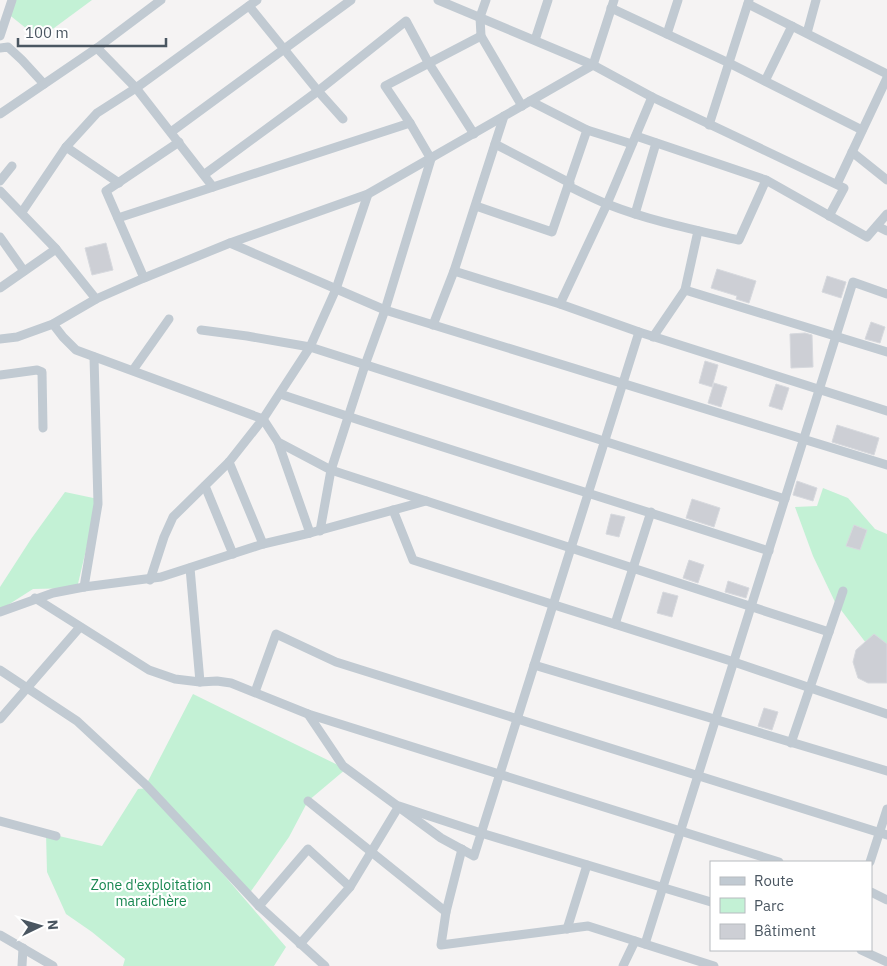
<svg xmlns="http://www.w3.org/2000/svg" width="887" height="966" viewBox="0 0 887 966" font-family="'IBM Plex Sans',sans-serif">
	<style>
		.green { fill: #c3f1d5 }
		.building { fill: #cdcfd5; stroke: #d7d9de }
		.lines { fill: none; stroke-linecap: round; stroke-linejoin: round }
		.minor { stroke: #c1cad2; stroke-width: 9 }
		.labels { text-anchor: middle; stroke-width: 4.5; stroke-linejoin: round; paint-order: stroke }
		.park-label { font-size: 14px; fill: #17864f; stroke: #fff }
	</style>
	<rect width="100%" height="100%" fill="#f5f3f3"/>
	<g class="green">
		<path d="M14 0H92L50 31 37 37 7 13Z"/>
		<path d="M823 488 848 498 875 529 887 534V659L869 647 835 602 813 556 795 507 817 506Z"/>
		<path d="M65 492 98 499 77 588 33 589 0 610V587L31 539Z"/>
		<path d="M193 694 346 769 308 801 289 837 249 894 161 802 286 947 274 966H123L125 959 92 932 66 914 47 872 46 833 102 846 138 789 149 788 146 785Z"/>
	</g>
	<g class="building">
		<path d="M106 243 113 270 92 275 85 248Z"/>
		<path d="M717 269 756 281 749 303 736 299 737 296 711 288Z"/>
		<path d="M827 276 846 282 841 298 822 292Z"/>
		<path d="M871 322 885 327 880 343 865 339Z"/>
		<path d="M805 333 812 335 813 367 791 368 790 334Z"/>
		<path d="M705 361 718 365 712 387 699 383Z"/>
		<path d="M714 383 727 387 721 407 708 403Z"/>
		<path d="M776 384 789 388 782 410 769 406Z"/>
		<path d="M837 425 879 438 874 455 832 442Z"/>
		<path d="M797 481 817 488 813 501 793 495Z"/>
		<path d="M692 499 720 508 714 527 686 518Z"/>
		<path d="M611 514 625 517 619 537 606 534Z"/>
		<path d="M854 525 867 530 860 550 846 546Z"/>
		<path d="M689 560 704 565 698 583 683 578Z"/>
		<path d="M728 581 749 588 746 598 725 592Z"/>
		<path d="M663 592 678 596 672 617 657 613Z"/>
		<path d="M874 634 887 644V683H868L858 678 853 662 856 650Z"/>
		<path d="M764 708 778 712 772 730 758 726Z"/>
	</g>
	<g class="lines">
		<g class="minor">
			<path d="M438 0 593 65 652 97 844 188 829 216"/>
			<path d="M486 0 480 17 481 36 522 106"/>
			<path d="M748 4 887 74"/>
			<path d="M249 6 318 91 343 119"/>
			<path d="M611 8 729 63 862 130"/>
			<path d="M807 33 816 0"/>
			<path d="M667 34 678 0"/>
			<path d="M0 36 12 0"/>
			<path d="M535 40 548 0"/>
			<path d="M0 48 8 47 22 60 44 84"/>
			<path d="M97 48 136 88 213 187"/>
			<path d="M765 81 792 26"/>
			<path d="M530 101 587 130 632 144"/>
			<path d="M0 114 97 48 161 0"/>
			<path d="M709 125 749 0"/>
			<path d="M171 132 351 0"/>
			<path d="M636 136 766 180 867 237 887 214"/>
			<path d="M495 144 570 183"/>
			<path d="M66 147 119 183"/>
			<path d="M852 152 887 180"/>
			<path d="M205 174 318 91 406 21 428 62 474 134"/>
			<path d="M0 181 12 166"/>
			<path d="M837 184 887 78"/>
			<path d="M568 186C581 192 594 199 607 204 650 221 695 230 739 240L766 180"/>
			<path d="M0 191 56 249 96 299"/>
			<path d="M476 206 552 232 587 130"/>
			<path d="M22 212 66 147 97 113 136 88 257 0"/>
			<path d="M635 214 656 143"/>
			<path d="M118 218 410 123"/>
			<path d="M877 226 887 231"/>
			<path d="M0 237 24 271"/>
			<path d="M230 243 385 310 887 465"/>
			<path d="M454 271 560 304 639 332 887 411"/>
			<path d="M144 278 106 191 179 142"/>
			<path d="M0 288 56 249"/>
			<path d="M685 290 887 352"/>
			<path d="M560 304 607 204 652 97"/>
			<path d="M53 324 63 337 76 350 263 419 278 442 331 470 829 632"/>
			<path d="M433 325 454 271 504 116"/>
			<path d="M201 330 247 336 310 347 785 499"/>
			<path d="M653 337 685 290 698 231"/>
			<path d="M0 339 17 337 53 324 96 299 144 278 230 243 368 194 593 65 614 0"/>
			<path d="M133 370 169 319"/>
			<path d="M0 375 37 370 42 372 43 428"/>
			<path d="M280 394C442 448 606 498 769 551"/>
			<path d="M278 442 310 533"/>
			<path d="M229 462 263 544"/>
			<path d="M205 486 233 554"/>
			<path d="M393 510 413 560 734 662 887 714"/>
			<path d="M320 531 331 470 365 365 385 310 431 159 410 123 385 86 481 36"/>
			<path d="M190 568 200 682"/>
			<path d="M150 580 164 537 173 517 229 462 263 419 310 347 336 289 368 194"/>
			<path d="M84 587 98 504 94 357"/>
			<path d="M35 598 149 670 175 679 200 682 217 681 231 683 308 714 779 862"/>
			<path d="M0 612 53 593 84 587 161 577 263 544 310 533 426 501"/>
			<path d="M615 624 651 512"/>
			<path d="M534 665 887 771"/>
			<path d="M0 670 77 721 146 785 259 906 325 966"/>
			<path d="M255 692 276 634 336 662 887 835"/>
			<path d="M308 714 343 766 441 838 474 856 639 332"/>
			<path d="M0 719 80 627"/>
			<path d="M791 743 843 591"/>
			<path d="M308 801 446 912"/>
			<path d="M0 821 56 836"/>
			<path d="M462 849 446 912 441 945 588 926 714 966"/>
			<path d="M870 862 887 809"/>
			<path d="M871 892 887 900"/>
			<path d="M259 906 308 849 350 887"/>
			<path d="M567 929 587 865"/>
			<path d="M0 935 53 966"/>
			<path d="M300 944 350 887 399 806 481 833 711 902"/>
			<path d="M645 944 853 282 887 294"/>
			<path d="M861 950 887 962"/>
			<path d="M22 966 23 948"/>
			<path d="M623 966 635 941"/>
		</g>
	</g>
	<g class="labels">
		<g class="park-label">
			<text x="151" y="890">Zone d'exploitation<tspan x="151" dy="16">maraichère</tspan></text>
		</g>
	</g>
	<rect x="710" y="861" width="162" height="90" fill="#ffffff" stroke="#b7bbc0"/>
	<rect x="720" y="877" width="25" height="8" fill="#c1cad2" stroke="#b7bbc0"/>
	<text x="754" y="886" font-size="15" fill="#4a5661">Route</text>
	<rect x="720" y="898" width="25" height="15" fill="#c3f1d5" stroke="#b7bbc0"/>
	<text x="754" y="911" font-size="15" fill="#4a5661">Parc</text>
	<rect x="720" y="924" width="25" height="15" fill="#cdcfd5" stroke="#b7bbc0"/>
	<text x="754" y="936" font-size="15" fill="#4a5661">Bâtiment</text>
	<g transform="translate(40 926) rotate(85)" stroke="#ffffff" stroke-width="4" paint-order="stroke">
	<path d="M0-4L9 19L0 12L-9 19Z" fill="#4a5661"/>
	<text y="-8" font-size="14" font-weight="bold" text-anchor="middle" fill="#4a5661">N</text>
	</g>
	<path d="M18 38v8h148v-8" fill="none" stroke="#4a5661" stroke-width="2.5"/>
	<text x="25" y="38" font-size="15" fill="#4a5661" stroke="#ffffff" stroke-width="4" paint-order="stroke">100 m</text>
</svg>
